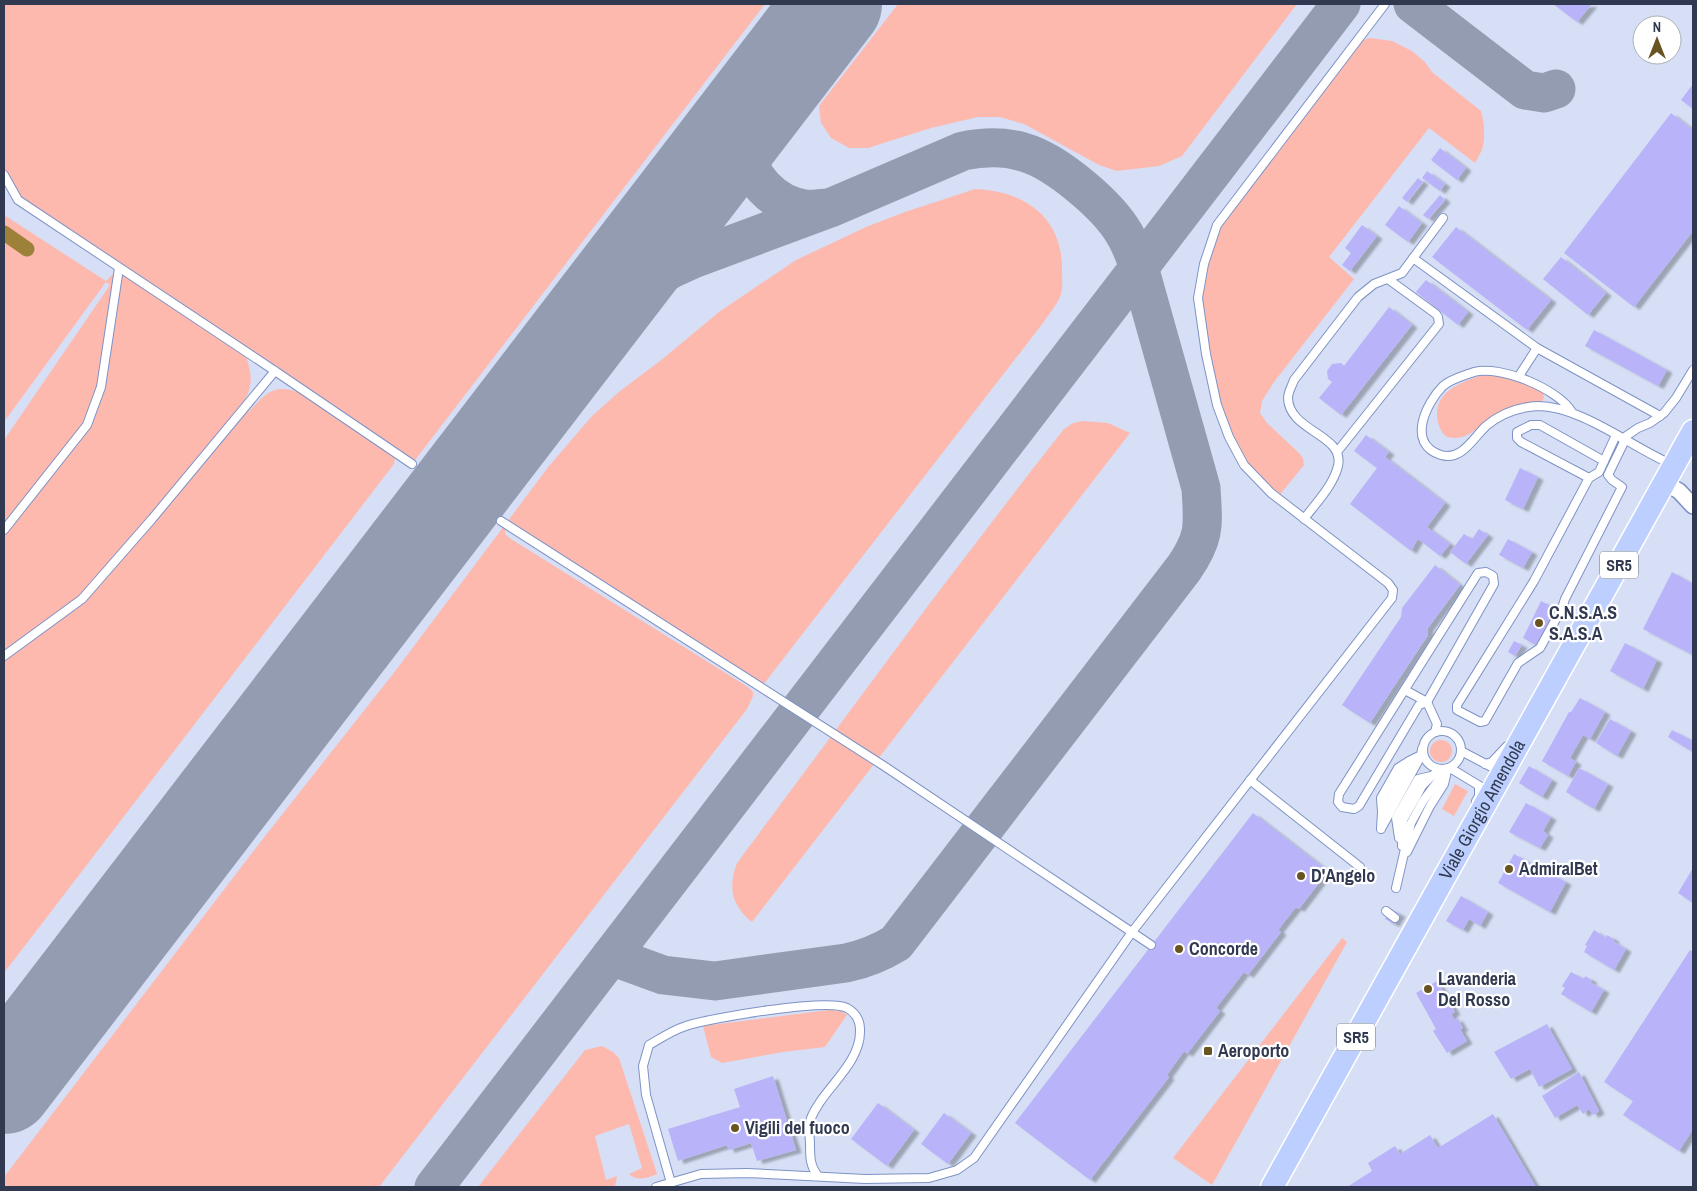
<svg xmlns="http://www.w3.org/2000/svg" width="1697" height="1191" viewBox="0 0 1697 1191" font-family="'Archivo Narrow',sans-serif">
	<style>
		.green { fill: #feb9af }
		.lines { fill: none; stroke-linecap: round; stroke-linejoin: round }
		.canal { stroke: #9d8138; stroke-width: 15 }
		.taxiway { stroke: #949cb2; stroke-width: 39 }
		.runway { stroke: #949cb2; stroke-width: 98 }
		.building { fill: #b9b3f9; filter: url(#shadow) }
		.service-casing { stroke: #7e92c5; stroke-width: 10 }
		.minor-casing { stroke: #7e92c5; stroke-width: 18 }
		.primary-casing { stroke: #fff; stroke-width: 25 }
		.service { stroke: #fff; stroke-width: 8 }
		.minor { stroke: #fff; stroke-width: 15 }
		.primary { stroke: #bdcffe; stroke-width: 22 }
		.poi-dot { fill: #685422; stroke: #fff; stroke-width: 2 }
		.labels { text-anchor: middle; stroke-width: 4.5; stroke-linejoin: round; paint-order: stroke }
		.shield { fill: #fff; stroke: #6e7484; stroke-width: 1 }
		.shield-label { font-size: 16px; font-weight: bold; fill: #30394f }
		.poi-label { font-size: 18px; font-weight: bold; fill: #30394f; stroke: #fff; text-anchor: start }
		.street-label { font-size: 18px; fill: #30394f; stroke: #fff }
	</style>
	<defs>
		<filter id="shadow"><feDropShadow dx="5.5" dy="3" stdDeviation="1" flood-color="#0004"/></filter>
	</defs>
	<rect width="100%" height="100%" fill="#d6dff5"/>
	<g class="green">
		<path d="M4 4H765L412 464 244 351C252 373 255 385 241 406L248 412C267 393 273 383 301 393L390 453 395 458 394 464 4 973V440L110 285 106 282 4 422V215L106 281 119 268 18 200 4 175Z"/>
		<path d="M898 4H1297L1182 156 1159 166 1117 171 1099 165 1024 124 1000 117H978L931 128 868 148H849L831 138 821 123 819 106Z"/>
		<path d="M1370 38 1392 41 1412 51 1425 62 1432 72 1481 111 1484 125V141L1482 150 1475 163 1429 128 1329 257 1354 279 1274 382 1262 401 1260 413 1267 423 1299 453 1303 458 1304 465 1278 497 1243 463 1216 395 1201 299 1206 265 1220 224 1360 41Z"/>
		<path d="M975 189C1025 191 1063 217 1062 271 1062 278 1063 287 1061 294 1058 304 1048 315 1043 323L763 685 511 525 505 529V534L511 539 748 687 753 692V696L747 709 379 1187H4V1177L262 840 396 670 549 466 592 416 620 391 660 361 719 312 796 260 866 227 905 212Z"/>
		<path d="M1484 374C1505 374 1525 382 1543 392L1544 398 1541 403C1526 407 1509 410 1495 416 1476 425 1471 442 1447 437 1440 432 1438 424 1437 416 1436 389 1464 382 1484 374Z"/>
		<path d="M1083 421 1108 423 1130 433 752 922C731 905 728 887 737 863L933 599 1031 471 1064 429 1073 423Z"/>
		<circle cx="1441" cy="751" r="11"/>
		<path d="M1455 784 1468 791 1454 816 1442 809Z"/>
		<path d="M1342 938 1347 942 1212 1185 1173 1158Z"/>
		<path d="M829 1010 841 1011 847 1015 825 1047 783 1052 722 1063 711 1057 703 1026Z"/>
		<path d="M602 1046 613 1052 619 1058 657 1174C647 1178 638 1182 629 1174L642 1168 629 1124 595 1136 606 1180 617 1176 615 1187H478L585 1050Z"/>
	</g>
	<g class="lines">
		<path class="canal" d="M4 233 27 249"/>
		<g class="taxiway">
			<path d="M1413 4 1525 90 1544 93 1556 89"/>
			<path d="M750 111C747 122 744 134 745 145 747 177 774 205 805 209 813 210 821 208 829 208"/>
			<path d="M575 339 594 319 607 309 671 269 693 259 830 208 963 151C983 147 1003 146 1023 152 1056 161 1109 206 1125 235 1131 245 1135 257 1139 267L1201 488C1203 525 1206 536 1184 568L896 943C880 953 865 959 846 963L715 981 663 975 611 956"/>
			<path d="M434 1187 1341 4"/>
		</g>
		<path class="runway" d="M4 1085 833 4"/>
	</g>
	<g class="building">
		<path d="M1553 4H1592L1577 22Z"/>
		<path d="M1693 84V109L1681 100Z"/>
		<path d="M1671 113 1693 130V231L1634 307 1564 253Z"/>
		<path d="M1440 148 1466 168 1457 180 1431 160Z"/>
		<path d="M1427 171 1445 184 1440 191 1422 178Z"/>
		<path d="M1418 178 1423 182 1407 202 1402 198Z"/>
		<path d="M1440 195 1445 200 1428 219 1423 215Z"/>
		<path d="M1399 206 1422 223 1408 242 1385 225Z"/>
		<path d="M1362 225 1377 236 1350 271 1342 265 1351 253 1345 248Z"/>
		<path d="M1456 227 1551 300 1527 330 1432 257Z"/>
		<path d="M1561 257 1606 293 1588 315 1543 279Z"/>
		<path d="M1426 280 1468 312 1458 325 1416 292Z"/>
		<path d="M1389 307 1412 325 1341 415 1319 398 1332 382 1328 379 1327 371 1332 364 1341 363 1344 366Z"/>
		<path d="M1594 330 1667 370 1658 386 1585 346Z"/>
		<path d="M1366 435 1389 452 1385 457 1445 503 1427 527 1450 544 1440 556 1418 539 1411 551 1350 504 1377 468 1354 451Z"/>
		<path d="M1520 468 1538 477 1523 509 1505 500Z"/>
		<path d="M1479 529 1488 535 1466 564 1450 552 1464 534 1472 539Z"/>
		<path d="M1508 539 1532 552 1523 568 1499 555Z"/>
		<path d="M1435 565 1460 585 1428 628V635L1370 723 1342 705 1401 617 1402 608Z"/>
		<path d="M1672 572 1693 584V655L1643 629Z"/>
		<path d="M1541 601 1555 608 1536 645 1523 638Z"/>
		<path d="M1514 641 1522 645 1515 656 1508 652Z"/>
		<path d="M1625 643 1657 660 1643 689 1610 671Z"/>
		<path d="M1580 698 1605 712 1590 739 1583 735 1570 758 1576 762 1568 776 1542 761 1569 712H1571Z"/>
		<path d="M1610 719 1631 731 1617 756 1596 743Z"/>
		<path d="M1672 730 1693 741V752L1668 737Z"/>
		<path d="M1529 766 1552 780 1542 797 1519 783Z"/>
		<path d="M1579 768 1608 784 1594 809 1566 792Z"/>
		<path d="M1526 803 1551 817 1543 831 1548 835 1540 848 1509 832Z"/>
		<path d="M1253 813 1328 871 1299 909 1296 907 1278 930 1281 932 1248 975 1244 972 1216 1008 1220 1011 1187 1054 1184 1051 1167 1075 1169 1077 1090 1180 1015 1123Z"/>
		<path d="M1514 854 1566 882 1550 912 1498 883Z"/>
		<path d="M1693 868V903L1678 893Z"/>
		<path d="M1461 896 1488 912 1480 926 1469 919 1463 930 1446 921Z"/>
		<path d="M1391 909 1400 914 1394 924 1385 919Z"/>
		<path d="M1594 930 1606 938 1607 935 1614 939 1613 941 1626 949 1614 970 1584 952 1587 946 1585 945Z"/>
		<path d="M1690 950 1693 952V1129L1679 1151 1623 1115 1633 1101 1604 1082Z"/>
		<path d="M1571 972 1584 979 1585 976 1592 980 1590 982 1604 990 1591 1012 1561 994 1565 988 1562 986Z"/>
		<path d="M1437 981 1455 1012 1451 1014 1455 1020 1457 1018 1463 1028 1460 1029 1467 1041 1447 1053 1433 1031 1436 1029 1416 993Z"/>
		<path d="M1547 1024 1572 1069 1539 1087 1530 1069 1511 1079 1494 1052Z"/>
		<path d="M1579 1072 1599 1111 1593 1115 1589 1109 1583 1114 1577 1105 1555 1118 1542 1096Z"/>
		<path d="M773 1076 796 1150 757 1161 751 1143 729 1150 727 1145 678 1161 668 1129 740 1107 734 1089Z"/>
		<path d="M878 1103 914 1130 887 1166 851 1139Z"/>
		<path d="M944 1113 971 1133 948 1164 921 1144Z"/>
		<path d="M1493 1114 1536 1187H1347L1372 1171 1368 1163 1395 1146 1400 1154 1430 1135 1438 1148Z"/>
	</g>
	<g class="lines">
		<g class="service-casing">
			<g id="service">
				<path d="M4 175 18 200 275 371 412 464"/>
				<path d="M1413 258 1537 348 1660 416"/>
				<path d="M1519 376 1537 348"/>
				<path d="M1572 412C1558 389 1501 365 1474 372 1463 376 1451 379 1443 386 1426 403 1406 444 1441 455 1462 461 1473 438 1486 426 1500 414 1519 407 1538 406 1581 406 1633 448 1673 465"/>
				<path d="M1616 435 1599 472 1589 478 1534 581 1457 705V710L1480 722 1485 721 1518 663 1540 648 1562 608 1565 599 1622 487 1612 480 1608 475 1625 440"/>
				<path d="M1622 439 1638 428 1650 423 1664 413 1676 398 1693 370"/>
				<path d="M1337 452 1439 324 1438 317 1436 314 1388 279"/>
				<path d="M1589 478 1521 442 1517 438V432L1531 425H1540L1604 461"/>
				<path d="M1304 519C1316 503 1333 486 1338 466 1345 434 1289 432 1288 398 1288 392 1292 386 1294 380L1358 297 1374 284 1402 273 1443 218"/>
				<path d="M501 521 884 766 1151 945"/>
				<path d="M4 530 87 425 101 387 119 268"/>
				<path d="M1486 572 1493 576 1494 584 1427 702 1419 705 1359 806 1354 809 1342 807 1338 802 1339 794 1478 573Z"/>
				<path d="M4 656 82 599 152 519 275 371"/>
				<path d="M1405 690 1427 702 1437 724 1435 732"/>
				<circle cx="1442" cy="750" r="19"/>
				<path d="M1461 751 1501 772"/>
				<path d="M1485 764 1492 762 1507 746"/>
				<path d="M1450 768 1483 788"/>
				<path d="M1250 780 1360 867"/>
				<path d="M1476 801 1479 796V786"/>
				<path d="M1382 812 1381 798 1398 768 1409 761"/>
				<path d="M1382 827 1421 756"/>
				<path d="M1381 829 1382 812 1411 760 1421 755 1422 749"/>
				<path d="M1399 838 1396 818 1418 779 1431 776"/>
				<path d="M1402 846 1403 820 1416 797 1422 786 1433 775 1445 770"/>
				<path d="M1407 852 1430 806 1444 784 1447 771"/>
				<path d="M1396 888 1411 823 1423 801 1447 769"/>
				<path d="M1386 911 1395 918"/>
				<path d="M671 1183 646 1095 643 1066 649 1045C661 1038 673 1030 686 1026 710 1018 827 998 847 1008 856 1013 860 1020 860 1030 861 1058 835 1080 820 1102 817 1107 811 1115 810 1122 808 1128 810 1137 810 1144 810 1157 810 1166 818 1176"/>
				<path d="M656 1187 701 1174 747 1173 865 1179 929 1178 957 1170 974 1158 1132 932 1392 598 1393 590 1388 583 1271 493 1244 465 1229 437 1217 405 1206 354 1198 298 1204 264 1217 225 1385 4"/>
			</g>
		</g>
		<g class="minor-casing">
			<path id="minor" d="M1665 483 1679 491 1693 506"/>
		</g>
		<g class="primary-casing">
			<g id="primary">
				<path id="s1" d="M1272 1187 1693 431"/>
			</g>
		</g>
		<use href="#service" class="service"/>
		<use href="#minor" class="minor"/>
		<use href="#primary" class="primary"/>
	</g>
	<g class="poi-dot">
		<circle cx="1539" cy="623" r="5"/>
		<circle cx="1509" cy="869" r="5"/>
		<circle cx="1301" cy="876" r="5"/>
		<circle cx="1179" cy="949" r="5"/>
		<circle cx="1428" cy="989" r="5"/>
		<rect x="1203" y="1046" width="10" height="10" rx="2.5"/>
		<circle cx="735" cy="1128" r="5"/>
	</g>
	<g class="labels">
		<g class="shield">
			<rect x="1600" y="551.5" width="38" height="27" rx="4"/>
			<rect x="1337" y="1023.5" width="38" height="27" rx="4"/>
		</g>
		<g class="shield-label">
			<text x="1619" y="571">SR5</text>
			<text x="1356" y="1043">SR5</text>
		</g>
		<g class="poi-label">
			<text x="1549" y="619">C.N.S.A.S<tspan x="1549" dy="21">S.A.S.A</tspan></text>
			<text x="1519" y="875">AdmiralBet</text>
			<text x="1311" y="882">D'Angelo</text>
			<text x="1189" y="955">Concorde</text>
			<text x="1438" y="985">Lavanderia<tspan x="1438" dy="21">Del Rosso</tspan></text>
			<text x="1218" y="1057">Aeroporto</text>
			<text x="745" y="1134">Vigili del fuoco</text>
		</g>
		<g class="street-label">
			<text dy="6" stroke="none"><textPath href="#s1" startOffset="432">Viale Giorgio Amendola</textPath></text>
		</g>
	</g>
	<rect width="1697" height="1191" fill="none" stroke="#30394f" stroke-width="10"/>
	<g transform="translate(1657 40)"><circle r="24" fill="#ffffff" stroke="#acb0b9"/>
	<path d="M0-4L9 19L0 12L-9 19Z" fill="#685422"/>
	<text y="-8" font-size="14" font-weight="bold" text-anchor="middle" fill="#30394f">N</text>
	</g>
</svg>
